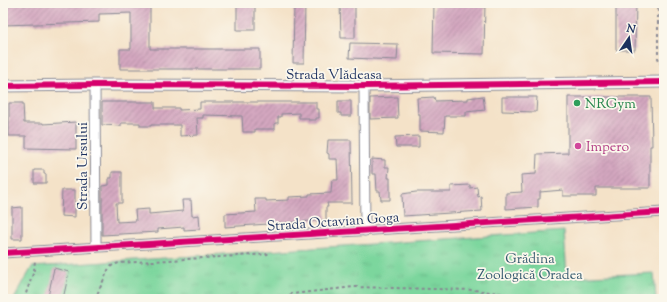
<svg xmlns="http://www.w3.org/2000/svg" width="667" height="302" viewBox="0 0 667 302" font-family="'Sorts Mill Goudy',serif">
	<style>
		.grass { fill: url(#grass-tufts); stroke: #4c827e }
		.building { fill: url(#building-hatch) }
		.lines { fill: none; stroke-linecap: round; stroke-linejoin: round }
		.minor-casing { stroke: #888893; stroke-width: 11 }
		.tertiary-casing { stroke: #888893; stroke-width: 13 }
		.path { stroke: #888893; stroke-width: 2; stroke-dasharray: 3 3; stroke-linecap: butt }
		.minor { stroke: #fff; stroke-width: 9 }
		.tertiary { stroke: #fff; stroke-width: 11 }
		.cycleway-casing { stroke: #fbf7ec; stroke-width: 8 }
		.cycleway { stroke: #d6006c; stroke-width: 6 }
		.leisure-dot { fill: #2e9e5b; stroke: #fbf7ec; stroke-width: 1.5 }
		.hotel-dot { fill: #d1479c; stroke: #fbf7ec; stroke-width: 1.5 }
		.labels { text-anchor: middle; stroke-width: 3.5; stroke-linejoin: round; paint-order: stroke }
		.street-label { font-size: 14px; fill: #1b2f5e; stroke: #fbf7ec }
		.leisure-label { font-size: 14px; fill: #27864d; stroke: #fbf7ec; text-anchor: start }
		.hotel-label { font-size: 14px; fill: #b23c85; stroke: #fbf7ec; text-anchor: start }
		.park-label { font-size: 14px; fill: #33596e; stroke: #fbf7ec }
	</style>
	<defs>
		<pattern id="grass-tufts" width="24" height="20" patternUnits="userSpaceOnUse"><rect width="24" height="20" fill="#7cd69d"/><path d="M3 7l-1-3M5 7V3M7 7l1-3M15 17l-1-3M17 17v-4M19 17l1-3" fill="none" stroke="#6bb88a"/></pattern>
		<pattern id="building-hatch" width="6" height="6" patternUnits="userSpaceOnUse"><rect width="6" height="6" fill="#d4a7c0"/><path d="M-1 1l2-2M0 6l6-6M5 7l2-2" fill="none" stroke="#ab889f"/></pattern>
	</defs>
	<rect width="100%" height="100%" fill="#fbf7ec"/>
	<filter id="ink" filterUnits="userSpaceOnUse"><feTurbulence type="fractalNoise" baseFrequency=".025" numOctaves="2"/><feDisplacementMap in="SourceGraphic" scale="8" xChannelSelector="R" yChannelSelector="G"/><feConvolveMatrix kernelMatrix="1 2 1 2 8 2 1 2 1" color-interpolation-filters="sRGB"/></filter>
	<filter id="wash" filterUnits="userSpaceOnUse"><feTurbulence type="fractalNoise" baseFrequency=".012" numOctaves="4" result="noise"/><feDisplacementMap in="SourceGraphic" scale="16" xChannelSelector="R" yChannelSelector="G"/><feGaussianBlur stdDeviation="0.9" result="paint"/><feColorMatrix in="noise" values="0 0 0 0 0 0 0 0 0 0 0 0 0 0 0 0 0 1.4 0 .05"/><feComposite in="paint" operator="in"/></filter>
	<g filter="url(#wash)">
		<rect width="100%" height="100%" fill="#f4e2c8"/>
		<path class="grass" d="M564 231 567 277 654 273 656 299H14L32 267Z"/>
		<g id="blocks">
			<g class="building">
				<path d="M3 3H150V49H260V69H120V49H131V13L99 14V22L3 25Z"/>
				<rect x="237" y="3" width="18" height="27"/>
				<path d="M294 3H305L304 63H293Z"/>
				<path d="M340 3H355V38H341Z"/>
				<path d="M434 3H485L484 54 433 53Z"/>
				<path d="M616 3H636L635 50H616Z"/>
				<path d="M350 43 398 44 397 60 349 58Z"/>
				<path d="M483 96 485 110 466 112V116H445L444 132 420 131V114H418L417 98 434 97 435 101 468 100V98Z"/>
				<path d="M397 97 398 118 370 119V98Z"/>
				<path d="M502 97H537L536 112 502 111Z"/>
				<path d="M568 97H651L652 146H650V188H596V196H563V190L540 192V199H538V207L506 209V193L522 192 521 175 536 174 537 154 568 153Z"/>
				<path d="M338 101H351V116H341V113H338Z"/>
				<path d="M102 102H155V108H179V110L200 109V102H316V109H319V118H316V120H308V118H299V113L281 114V117H278V123H275V129H255V132H243L242 116 203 115V118H197L198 135 180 136V125H151V126H140V123H121V126L102 125Z"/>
				<path d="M9 103H23L24 123H43V124L76 122V149L26 148V136H9Z"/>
				<path d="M419 136V147H396L395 137Z"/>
				<path d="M328 140H351L352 203H327L328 207H326V220L225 227V214L256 212 255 199H266V201L289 200V197L309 196V194L331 193 332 180H338L337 159H329V154L327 153Z"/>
				<path d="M372 159 385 160V167H389L388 178H390V200H381L380 191H377L376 174H372Z"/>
				<path d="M34 170H44V174H46V183H34Z"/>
				<path d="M112 172H122V203H116L117 222 136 221 135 210 149 209V214L183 211 182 200H191L192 216 199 215 200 229 184 230V227L158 229V232L102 235V186L109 185V178H112Z"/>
				<path d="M470 185V188L477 187 478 197 481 196 482 211 403 216 402 194 416 192H451V186Z"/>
				<path d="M62 190H75V217L61 216Z"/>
				<path d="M22 207V239H12V208Z"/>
				<path d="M54 268 69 272 63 299 48 297Z"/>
			</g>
		</g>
	</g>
	<g filter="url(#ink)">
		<use href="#blocks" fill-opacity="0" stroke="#888893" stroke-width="1"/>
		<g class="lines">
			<g class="minor-casing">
				<g id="minor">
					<path d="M95 85 96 247"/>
					<path d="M364 86 365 231"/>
					<path d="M3 253 664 212"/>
				</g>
			</g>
			<g class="tertiary-casing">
				<path id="tertiary" d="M3 86 95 85 364 86 664 82"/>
			</g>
			<g class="path">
				<path d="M658 3V58L661 64H664"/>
				<path d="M24 299 34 271 35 260"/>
				<path d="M95 299 109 268 113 265 119 263 270 254"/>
				<path d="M278 299 292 294 354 287 474 290 545 299"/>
			</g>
			<use href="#minor" class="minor"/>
			<use href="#tertiary" class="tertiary"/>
			<g class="cycleway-casing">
				<g id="cycleway">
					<path d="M3 86 95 85 364 86 664 82"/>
					<path d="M3 253 664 212"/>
				</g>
			</g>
			<use href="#cycleway" class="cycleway"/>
		</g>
	</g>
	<circle class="leisure-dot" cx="577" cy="103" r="4"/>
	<circle class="hotel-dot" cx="578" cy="146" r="4"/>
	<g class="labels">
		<g class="street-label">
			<text x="334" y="79">Strada Vlădeasa</text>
			<text transform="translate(82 166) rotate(-90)" y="5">Strada Ursului</text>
			<text transform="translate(333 221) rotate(-4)" y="5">Strada Octavian Goga</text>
		</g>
		<g class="leisure-label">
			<text x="585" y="108">NRGym</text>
		</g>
		<g class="hotel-label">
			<text x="586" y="151">Impero</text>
		</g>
		<g class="park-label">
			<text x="530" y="263">Grădina<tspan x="530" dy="16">Zoologică Oradea</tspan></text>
		</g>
	</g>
	<rect width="667" height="302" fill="none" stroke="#fbf7ec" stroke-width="16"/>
	<g transform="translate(629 38) rotate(13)" stroke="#fbf7ec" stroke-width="3" paint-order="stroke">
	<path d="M0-3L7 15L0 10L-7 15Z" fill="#1b2f5e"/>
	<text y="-6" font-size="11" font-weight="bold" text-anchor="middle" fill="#1b2f5e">N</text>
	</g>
</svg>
